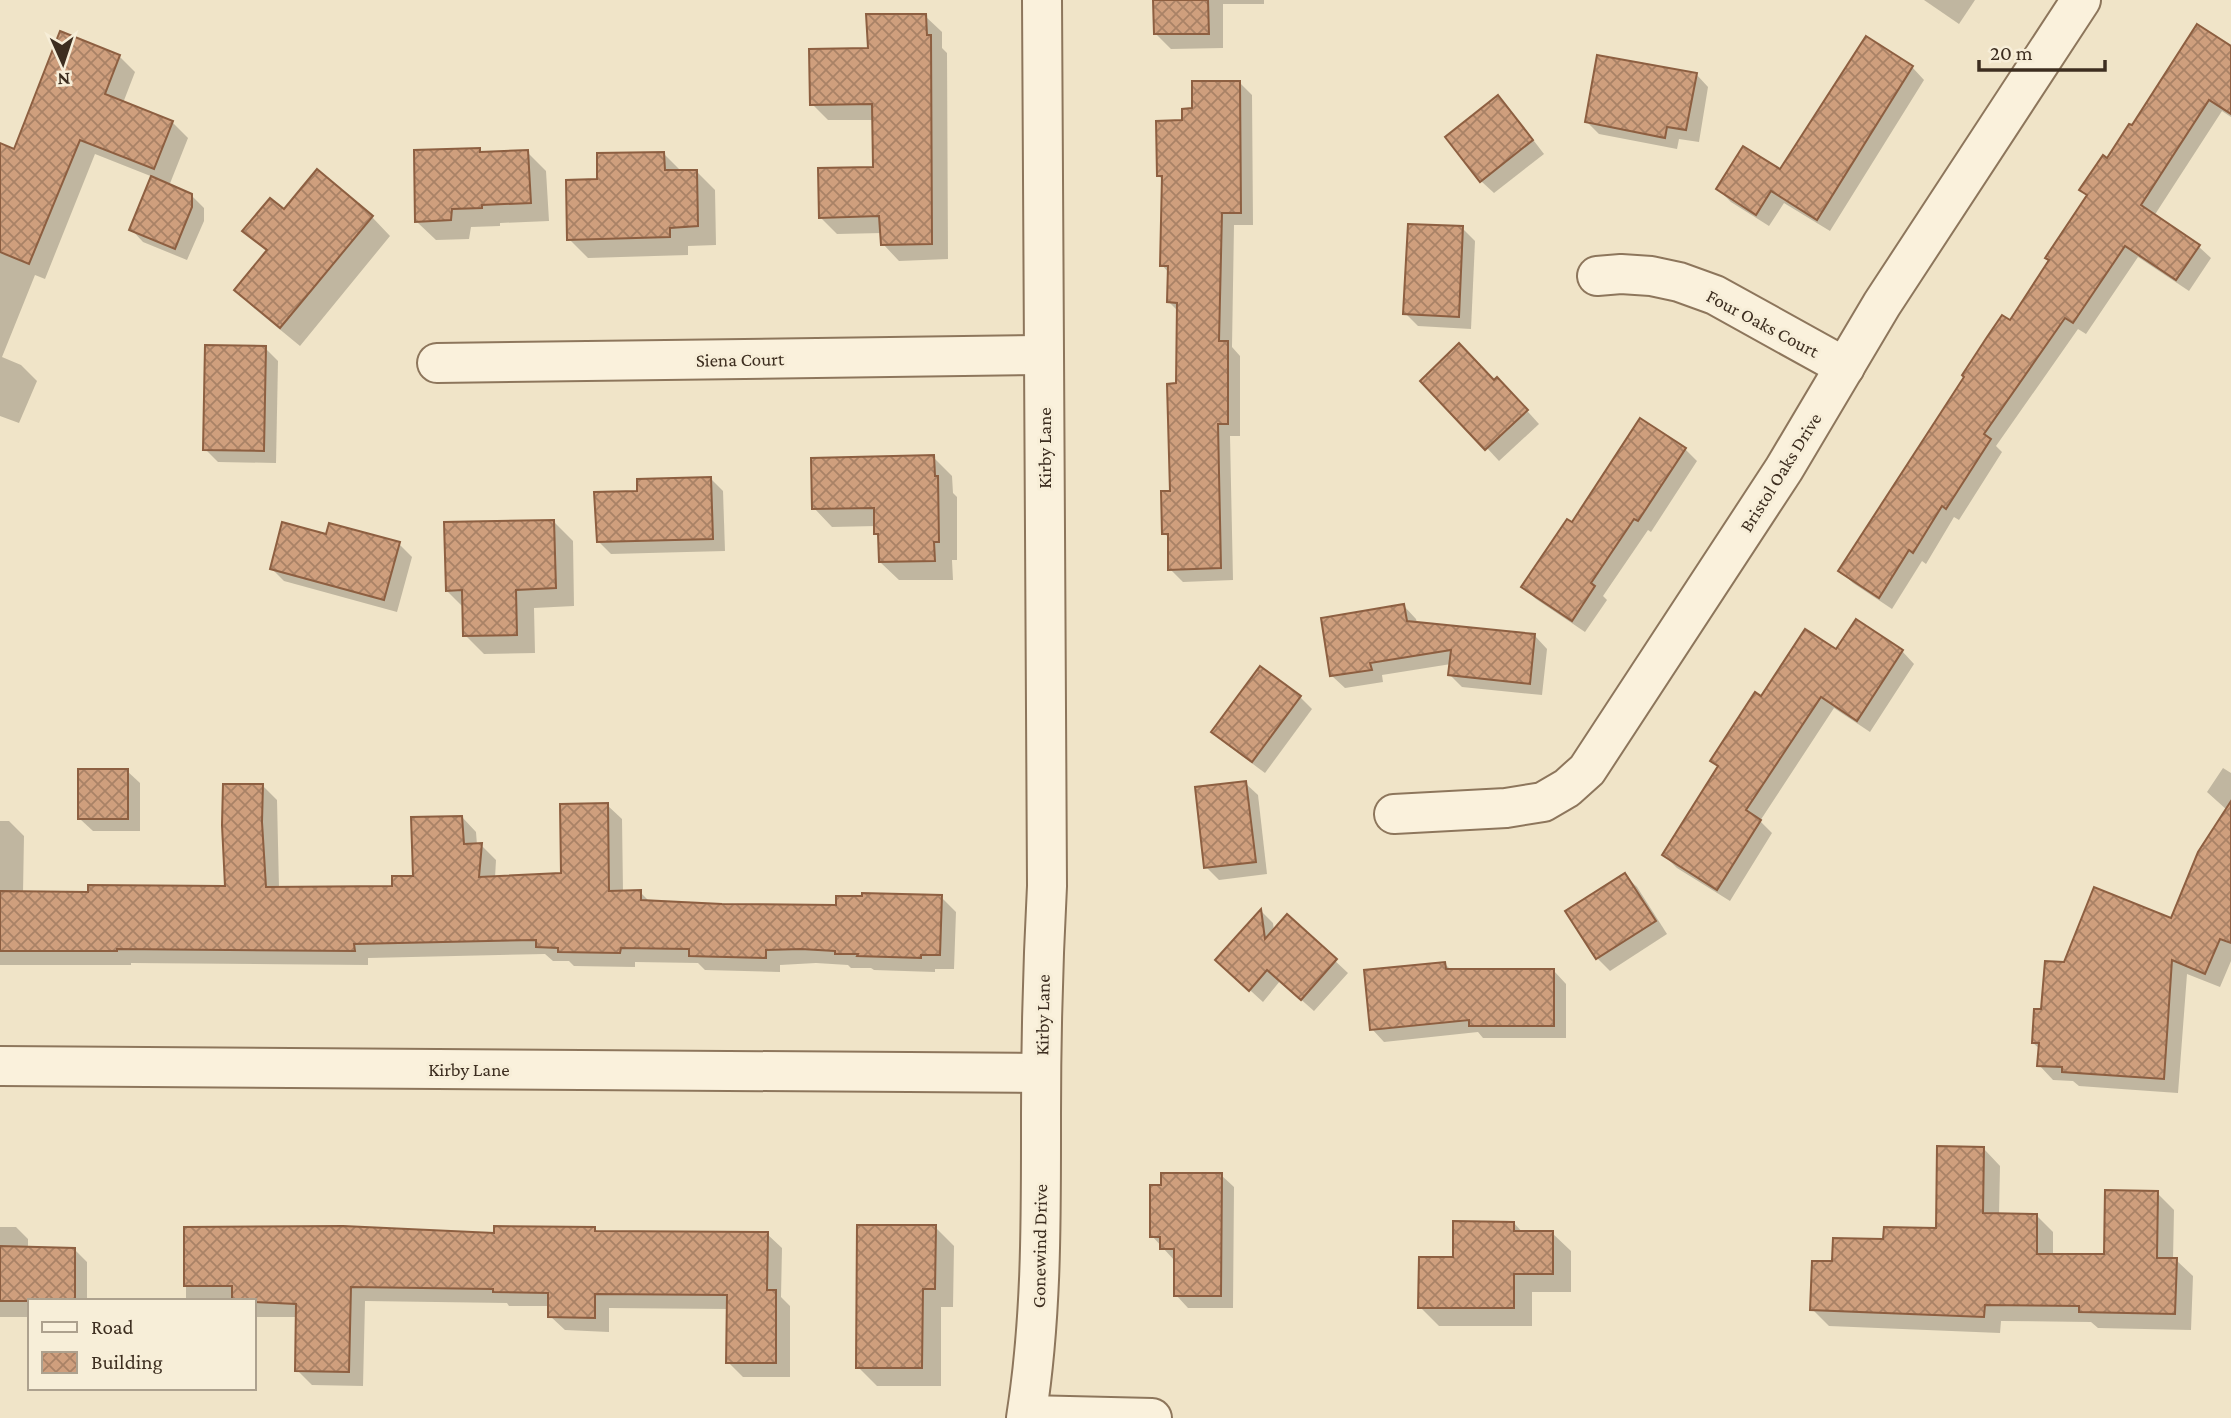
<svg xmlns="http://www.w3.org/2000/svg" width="2231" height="1418" viewBox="0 0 2231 1418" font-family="'Crimson Pro',serif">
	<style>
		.shadow { fill: #0003 }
		.building { fill: url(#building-cross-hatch); stroke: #8d5f41; stroke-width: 2 }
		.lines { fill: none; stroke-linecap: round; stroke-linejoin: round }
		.street-casing { stroke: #8d765c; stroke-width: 42 }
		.street { stroke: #faf1dc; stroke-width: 38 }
		.labels { text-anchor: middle; stroke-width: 6; stroke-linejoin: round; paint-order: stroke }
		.street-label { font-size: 19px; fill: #3d2e20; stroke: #f7eed8 }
	</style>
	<defs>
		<pattern id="building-cross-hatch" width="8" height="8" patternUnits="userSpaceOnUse" patternTransform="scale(1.75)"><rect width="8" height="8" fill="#cf9f7d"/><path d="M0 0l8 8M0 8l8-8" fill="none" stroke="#a98266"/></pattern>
	</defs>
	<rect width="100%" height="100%" fill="#f0e4c8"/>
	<g class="shadow">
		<path d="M1155 0H1264V4H1223V48L1171 49 1156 34Z"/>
		<path d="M1924 0H1975L1959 24Z"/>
		<path d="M925 16 942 32V48L947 53 948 259 899 261 883 244 882 233 837 234 821 218 875 169 874 120H828L812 104 870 49Z"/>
		<path d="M2231 48V117L2222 111 2154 216 2198 246 2211 258 2189 291 2138 257 2086 334 2078 329 1996 446 2002 452 1959 520 1954 517 1926 564 1922 561 1892 609 1853 583 1840 571 2011 323 2088 197 2081 190 2132 128Z"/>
		<path d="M119 56 135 72 123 103 172 122 188 138 169 186 191 195 204 208V221L187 260 143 242 131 229 153 177 95 154 45 279 35 275 2 357 21 365 37 381 19 423 0 416V163Z"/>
		<path d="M1912 67 1924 80 1830 231 1784 203 1769 226 1731 202 1718 189 1780 171Z"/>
		<path d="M1696 74 1708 87 1699 142 1679 139 1677 149 1599 134 1587 122Z"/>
		<path d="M1239 82 1252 95 1253 225H1234L1232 347 1240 356V436H1230L1233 580 1183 582 1170 569V539L1164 533 1172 493 1178 385 1179 312 1169 302V273L1162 265 1163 180 1159 176 1184 122 1194 110Z"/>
		<path d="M1498 98 1510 110 1544 154 1494 193 1481 181Z"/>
		<path d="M479 150 483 154 527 152 546 171 549 221 500 223V226L471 227 469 239 436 240 417 222Z"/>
		<path d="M663 153 681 171H696L715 190 716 245 688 246V255L588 258 569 239 599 181Z"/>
		<path d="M284 212 372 217 390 236 300 346 255 309 236 290 267 252 244 231Z"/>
		<path d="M1462 228 1475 241 1471 329 1418 326 1405 313Z"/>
		<path d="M265 348 278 361 276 463 218 462 205 449Z"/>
		<path d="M1494 382 1510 392 1539 424 1499 461 1487 448Z"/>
		<path d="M1685 449 1697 461 1651 532 1648 530 1603 596 1607 600 1585 632 1536 599 1523 587 1572 525Z"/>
		<path d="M933 457 952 476 953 493 957 497V560H952L953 580H899L880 562V538L876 534V526L832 527 814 508Z"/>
		<path d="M711 479 723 491 725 551 611 554 598 541 638 492Z"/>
		<path d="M554 522 573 541 574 606 534 608 535 653 484 654 465 635 464 608 447 591Z"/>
		<path d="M327 536 399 544 412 557 397 612 284 581 271 568Z"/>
		<path d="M1404 606 1416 619 1417 623 1535 636 1547 649 1542 695 1462 687 1450 675 1451 664 1382 675 1383 682 1345 688 1332 676Z"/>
		<path d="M1902 651 1914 664 1870 732 1834 708 1760 821 1772 833 1730 901 1677 868 1664 855 1720 768 1712 760 1761 698Z"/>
		<path d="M1300 697 1312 709 1265 773 1226 744 1213 731Z"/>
		<path d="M2223 768 2231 773V961L2220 987 2187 974 2178 1093 2079 1086 2073 1081 2053 1080 2039 1065 2040 1049 2033 1043 2043 1011 2065 964 2172 920 2227 810 2207 792Z"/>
		<path d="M127 771 140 783V831H93L80 819Z"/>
		<path d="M1245 783 1258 795 1267 874 1219 880 1206 867Z"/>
		<path d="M262 785 277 800 279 888H394L414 877 462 817 476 832 477 845H481L496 860 495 878 563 875 607 805 622 819 623 892H640L650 902 838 907 941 897 956 912 954 969H935V972L874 970 871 968H851L848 965 816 963 780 965V972L705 970 698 963 635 962V967L574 966 569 961H553L545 954 368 958V965L131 963V965H0V821H9L24 836 23 893 90 894 227 888Z"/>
		<path d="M1624 875 1637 887 1667 934 1610 971 1597 958 1567 912Z"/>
		<path d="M1261 911 1273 923 1274 931 1287 916 1348 973 1314 1011 1280 981 1263 1002 1217 960Z"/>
		<path d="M1444 963 1451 970 1554 971 1566 984V1038H1483L1478 1032 1384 1042 1372 1029Z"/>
		<path d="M1984 1149 2000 1166 1999 1215 2037 1216 2053 1232V1255L2105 1256 2157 1193 2174 1210 2173 1260H2176L2193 1276 2191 1330 2098 1328 2091 1322 2001 1321 2000 1333 1829 1326 1812 1309 1833 1263 1885 1241 1937 1230Z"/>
		<path d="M1221 1175 1234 1187 1233 1308H1188L1176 1295 1175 1261 1152 1236Z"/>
		<path d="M1514 1223 1523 1233H1552L1571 1251V1292H1532V1326H1439L1420 1307 1455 1259Z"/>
		<path d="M0 1227H16L28 1239V1249L75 1250 87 1262V1301H30V1317H0Z"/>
		<path d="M935 1227 954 1246 953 1307H941V1386H877L858 1367Z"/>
		<path d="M186 1229 495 1235 595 1229 598 1232 767 1234 782 1248 781 1297 790 1306V1377H743L728 1362 729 1309 609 1308V1332L565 1330 550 1316V1306H509L507 1303 365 1301 363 1386 312 1385 297 1370 298 1317H254V1301H186Z"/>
	</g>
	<g class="building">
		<path d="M1153 0H1208L1209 34H1154Z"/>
		<path d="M866 14H926L927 35H931L932 244 881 245 879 216 819 218 818 168 873 167 872 104 810 105 809 49 868 48Z"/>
		<path d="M2197 24 2231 46V114L2209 100 2141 205 2200 245 2176 280 2125 246 2073 323 2065 318 1984 434 1991 439 1946 509 1942 506 1913 553 1909 550 1879 598 1838 571 1964 377 1962 375 1987 337 2002 315 2010 320 2049 260 2045 258 2087 195 2079 190 2103 155 2107 158 2129 124 2132 125Z"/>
		<path d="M60 31 120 55 105 94 173 121 154 169 80 140 29 264 0 252V143L14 149Z"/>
		<path d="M1866 36 1913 66 1817 220 1771 191 1756 215 1716 189 1743 146 1780 169Z"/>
		<path d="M1597 55 1697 73 1686 130 1667 127 1665 138 1585 122Z"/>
		<path d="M1192 81H1240L1241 213H1222L1219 341H1228V424H1218L1221 568 1168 570V534H1162L1161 491H1170L1167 384 1176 383 1177 303 1167 302 1168 266H1160L1162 176H1157L1156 121 1182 120V109L1192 108Z"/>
		<path d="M1498 95 1533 140 1480 182 1445 137Z"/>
		<path d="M480 148V152L528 150 531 203 482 205V208L452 209 451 220 415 222 414 150Z"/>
		<path d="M664 152 665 170H697L698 226 670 228V237L567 240 566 180 597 179V153Z"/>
		<path d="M317 169 373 216 280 328 234 290 267 250 242 231 270 198 284 209Z"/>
		<path d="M151 176 192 194V207L175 249 129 230Z"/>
		<path d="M1408 224 1463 226 1459 317 1403 314Z"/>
		<path d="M1459 343 1494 380 1497 377 1528 410 1485 450 1420 381Z"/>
		<path d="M205 345 266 346 264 451 203 450Z"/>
		<path d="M1640 418 1686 448 1638 521 1634 519 1591 583 1595 586 1572 621 1521 587 1567 519 1572 522Z"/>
		<path d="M934 455 935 476H938L939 542H934L935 561 879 562 878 534H874V508L812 509 811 458Z"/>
		<path d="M711 477 713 539 597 542 594 492 637 491V479Z"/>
		<path d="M554 520 556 588 516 590 517 635 463 636 462 590 446 591 444 522Z"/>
		<path d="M282 522 326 534 329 523 400 542 384 600 270 569Z"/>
		<path d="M1404 604 1407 621 1535 634 1530 684 1448 675 1451 650 1370 663 1372 670 1330 676 1321 618Z"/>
		<path d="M1856 619 1903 650 1857 721 1821 697 1746 810 1761 820 1717 890 1662 855 1718 766 1710 761 1755 692 1761 696 1805 629 1836 649Z"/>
		<path d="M1260 666 1301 696 1252 762 1211 732Z"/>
		<rect x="78" y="769" width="50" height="50"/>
		<path d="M1246 781 1256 862 1204 868 1195 787Z"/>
		<path d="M223 784H263L262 822 266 887 392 886V876H413L411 817 462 816 464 844 482 843 479 877 561 873 560 804 608 803 609 891 641 890V900L722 904 836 905V896H862V893L942 895 940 955H921V958L857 956 858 954H835V951L801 949 766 950V958L689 956V949L621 948 620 953 558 952V948L536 947V940L354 944 355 951 117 949V951H0V891L88 892V885L225 886 222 825Z"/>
		<path d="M2231 801V943L2220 939 2205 974 2172 960 2164 1079 2062 1072V1067L2037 1066 2039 1043H2032L2034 1009H2041L2045 961 2064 962 2094 887 2171 918 2198 852Z"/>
		<path d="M1625 873 1656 921 1596 959 1565 911Z"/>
		<path d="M1261 909 1265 939 1287 914 1337 959 1301 1000 1267 970 1249 991 1215 960Z"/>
		<path d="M1445 962 1446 969H1554V1026H1469V1020L1370 1030 1364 970Z"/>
		<path d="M1937 1146 1984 1147 1983 1213 2037 1214V1254H2104L2105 1190 2158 1191 2157 1258H2177L2175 1314 2079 1312V1306L1985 1305 1984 1317 1810 1310 1812 1261H1832L1833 1238 1883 1239 1884 1227 1936 1228Z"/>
		<path d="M1161 1173H1222L1221 1296H1174V1249H1160V1237H1150V1185H1161Z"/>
		<path d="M1453 1221 1514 1222V1231H1553V1274H1514V1308H1418L1419 1257H1453Z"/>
		<path d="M857 1225H936L935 1289H923L922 1368H856Z"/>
		<path d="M343 1226 494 1233V1226L595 1227V1231L768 1232 767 1290H776V1363H726L727 1295 595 1294V1318L548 1317V1293L493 1292V1289L351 1287 349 1372 295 1371 296 1304 232 1301V1286H184V1227Z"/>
		<path d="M0 1246 75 1248V1301H0Z"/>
	</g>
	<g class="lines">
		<g class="street-casing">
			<g id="street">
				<path d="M1597 276 1621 274 1651 276 1679 282 1715 295 1845 367"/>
				<path d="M437 363 1043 355"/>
				<path d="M1394 814 1506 808 1543 802 1567 788 1587 770 1784 469 1882 304 2081 0"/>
				<path d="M0 1066 1041 1073"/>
				<path d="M1027 1415 1152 1418"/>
				<path d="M1026 1418C1042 1318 1041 1216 1041 1115 1041 1039 1043 962 1047 886L1042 0"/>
			</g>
		</g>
		<use href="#street" class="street"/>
	</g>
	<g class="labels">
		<g class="street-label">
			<text transform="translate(1763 323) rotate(28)" y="7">Four Oaks Court</text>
			<text transform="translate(740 359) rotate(-1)" y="7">Siena Court</text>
			<text transform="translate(1044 448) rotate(-90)" y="7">Kirby Lane</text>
			<text transform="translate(1780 472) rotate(-58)" y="7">Bristol Oaks Drive</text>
			<text transform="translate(1042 1015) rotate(-89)" y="7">Kirby Lane</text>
			<text x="469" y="1076">Kirby Lane</text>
			<text transform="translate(1039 1246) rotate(-89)" y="7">Gonewind Drive</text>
		</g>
	</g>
	<rect x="28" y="1299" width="228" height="91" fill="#f7eed8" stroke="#ada18e" stroke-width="2"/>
	<rect x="42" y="1322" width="35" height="10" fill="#faf1dc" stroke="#ada18e" stroke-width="2"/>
	<text x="91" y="1334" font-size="21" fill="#3d2e20">Road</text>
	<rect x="42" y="1352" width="35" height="21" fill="url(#building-cross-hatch)" stroke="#ada18e" stroke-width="2"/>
	<text x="91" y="1369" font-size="21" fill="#3d2e20">Building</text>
	<g transform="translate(63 63) rotate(177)" stroke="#f7eed8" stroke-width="5" paint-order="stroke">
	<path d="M0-5L12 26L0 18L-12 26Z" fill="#3d2e20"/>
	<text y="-10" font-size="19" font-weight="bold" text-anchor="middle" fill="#3d2e20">N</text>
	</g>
	<path d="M1979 60v10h126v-10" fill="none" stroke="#3d2e20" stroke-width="3.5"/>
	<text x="1990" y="60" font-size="21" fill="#3d2e20" stroke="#f7eed8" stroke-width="5" paint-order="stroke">20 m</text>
</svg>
